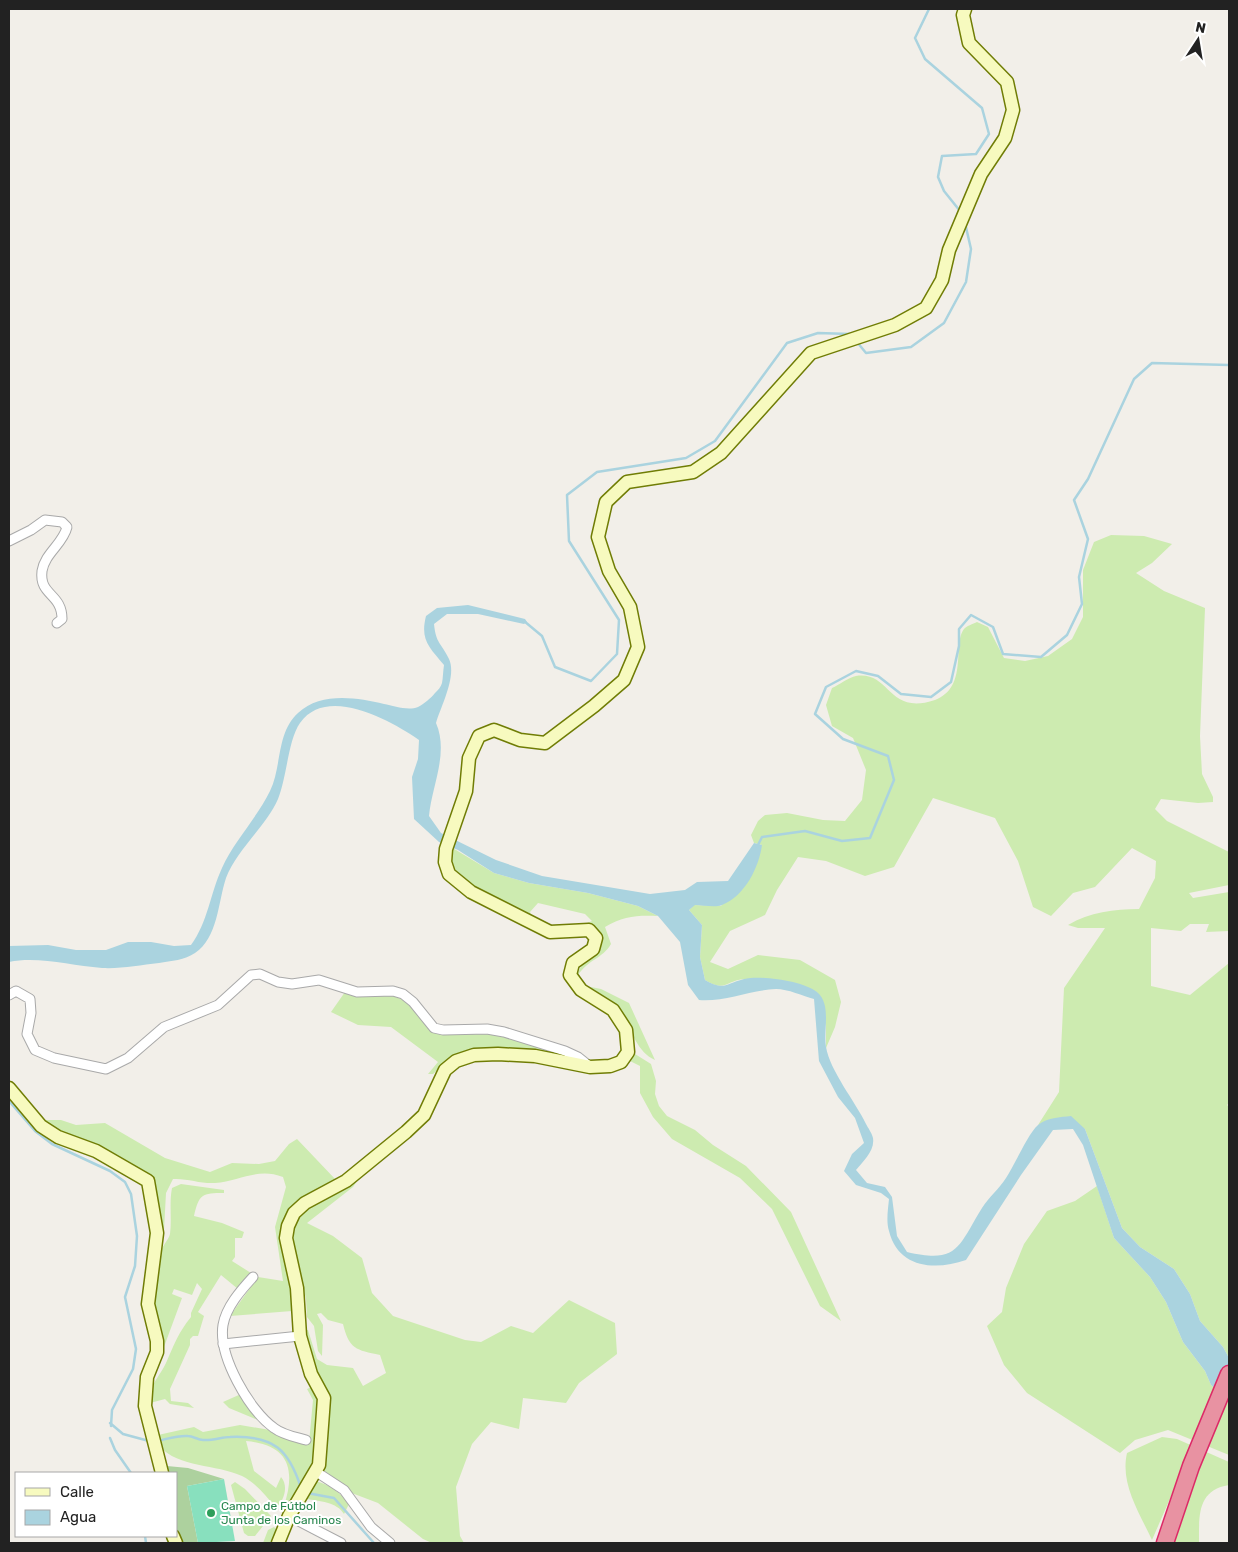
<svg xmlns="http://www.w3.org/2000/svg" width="1238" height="1552" viewBox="0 0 1238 1552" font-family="Rubik,sans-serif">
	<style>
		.grass { fill: #cdebb0 }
		.forest { fill: #add19e }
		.pitch { fill: #88e0be }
		.water { fill: #aad3df }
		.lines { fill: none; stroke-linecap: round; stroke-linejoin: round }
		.stream { stroke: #aad3df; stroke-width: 2.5 }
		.minor-casing { stroke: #a9a9a9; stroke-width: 11 }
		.secondary-casing { stroke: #707d05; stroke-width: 15 }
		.motorway-casing { stroke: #dc2a67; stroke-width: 19 }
		.minor { stroke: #fff; stroke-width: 9 }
		.secondary { stroke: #f7fabf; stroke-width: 12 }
		.motorway { stroke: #e892a2; stroke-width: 16 }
		.leisure-dot { fill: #2e9e5b; stroke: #fff; stroke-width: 2 }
		.labels { text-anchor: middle; stroke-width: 4; stroke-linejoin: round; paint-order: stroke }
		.leisure-label { font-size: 12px; fill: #27864d; stroke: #fff; text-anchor: start }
	</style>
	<rect width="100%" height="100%" fill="#f2efe9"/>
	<g class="grass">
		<path d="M1111 535 1144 536 1172 544 1152 563 1136 573 1164 591 1205 608 1200 736 1202 774 1213 797V802L1198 803 1161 799 1155 809 1167 821 1229 852V885L1189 893 1193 898 1229 892V931L1206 932 1209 924H1190L1181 931 1151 928V986L1190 995 1229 963V1103L1227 1105 1229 1107V1358L1223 1347 1200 1321 1190 1294 1174 1269 1140 1247 1122 1228 1085 1129 1051 1119 1038 1125 1059 1092 1064 988 1105 928H1078L1068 925C1090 912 1114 909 1139 909L1155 878 1156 861 1132 848 1095 887 1073 893 1051 916 1033 907 1018 861 995 818 933 798 894 867 865 876 826 861 798 857 777 890 765 915 730 931 710 962 728 969 758 955 800 960 835 980 841 1002 835 1027 826 1048V1026L817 992C800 989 760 978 745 979 726 980 726 993 705 980L700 957 702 925 689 910 694 905 721 906 762 845 754 843 751 835 758 821 765 815 787 813 823 820 845 821 862 800 866 770 853 738 832 726 826 705 832 688C839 685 849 677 856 676 891 671 887 716 935 700 969 687 952 644 964 629 966 626 973 624 977 622L988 627 1004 658 1025 661 1048 656 1072 639 1083 617V570L1094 542Z"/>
		<path d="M451 847 494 873 529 883 588 893 638 906 658 916C638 915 623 916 605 927L611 944C602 959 589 959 578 975L586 986 601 989 629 1003 655 1060C635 1051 632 1027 618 1011 604 996 586 996 576 976L584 961 601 946 600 938 596 932 575 928 592 921 585 914 538 903 530 912 533 920 504 907 461 880 449 863Z"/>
		<path d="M345 992C386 994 400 988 426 1024L496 1033 572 1057 531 1052 443 1065 433 1074H428L438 1062 391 1027 358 1025 331 1012Z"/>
		<path d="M635 1054 651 1064 656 1081 655 1094 659 1106 667 1116 695 1130 713 1145 746 1166 791 1212 841 1321 820 1306 772 1209 740 1178 672 1139 653 1117 640 1093V1066L630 1061Z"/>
		<path d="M44 1120H61L76 1125 105 1123 165 1158 210 1172 232 1163 259 1164 275 1161 289 1144 297 1139 336 1180 287 1214 292 1311 230 1316 258 1277 283 1281 275 1227 286 1187 283 1177C258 1167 240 1181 215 1183 201 1184 187 1178 173 1179L166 1193 164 1230 160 1233 153 1183 62 1135Z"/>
		<path d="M363 1173 353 1187 307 1223 333 1236 362 1258 372 1293 393 1316 465 1340 481 1342 511 1326 533 1333 569 1300 615 1323 617 1354 579 1383 566 1403 523 1398 519 1429 491 1422 472 1444 456 1487 460 1536 464 1543H432L423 1539 378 1503 349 1492 326 1474 323 1468 321 1379 311 1359 304 1330H308L317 1359 327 1365 353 1368 363 1386 386 1373 380 1355C356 1350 349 1349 343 1324L328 1320 321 1313 317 1314 323 1325 322 1356 318 1351 314 1326 307 1317 306 1299 293 1239 296 1221 303 1212Z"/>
		<path d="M181 1184 224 1190V1193C202 1193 199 1194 194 1216L222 1223 244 1232 242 1238H235V1257L232 1261 251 1273 238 1289 221 1275 198 1312 204 1316 198 1336H193L190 1339V1345L170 1389 171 1401 188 1403 194 1408 170 1404 165 1399 150 1403C149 1384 159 1378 166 1363 174 1345 178 1333 191 1317V1313L202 1289 197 1283 192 1295 174 1289 172 1294 182 1298 154 1374C155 1335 153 1296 159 1258 160 1247 169 1240 170 1234 172 1219 169 1203 172 1188Z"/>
		<path d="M1097 1186 1114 1238 1150 1277 1166 1302 1183 1342 1205 1371 1211 1385 1229 1400V1455L1168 1430 1135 1440 1120 1453 1027 1393 1004 1365 987 1326 1002 1312 1006 1288 1024 1244 1047 1211 1075 1201Z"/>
		<path d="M314 1386 320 1398 314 1467 287 1511 284 1506C296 1469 289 1445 246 1441L254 1471 276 1488 281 1477C289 1486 284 1501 276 1508 266 1496 256 1483 242 1476 216 1464 179 1468 159 1446L158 1435 194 1427 203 1432 240 1425 270 1430 309 1443 313 1400 307 1389Z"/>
		<path d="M241 1394 258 1418V1420L229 1408 223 1402Z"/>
		<path d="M1162 1437 1177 1439 1229 1462V1485C1197 1490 1199 1516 1199 1543H1174L1185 1504V1464L1152 1540C1139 1512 1120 1484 1127 1453Z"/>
		<path d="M314 1481C330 1484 339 1492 349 1504L344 1514C337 1502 319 1501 306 1499L305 1495Z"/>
		<path d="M235 1482 245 1489 271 1516 255 1536H248L244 1533 231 1485Z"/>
		<path d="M274 1527 276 1529 273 1543H263L268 1530Z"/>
	</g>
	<path class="forest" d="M167 1466 188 1468 224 1479 187 1486 198 1543H179L176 1534V1473H168Z"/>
	<path class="pitch" d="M224 1479 235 1541 198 1543 187 1486Z"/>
	<path class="water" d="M468 605 525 619 527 622 524 624 478 614H447L434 624C436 644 441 642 449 659 457 676 441 706 436 723 449 753 432 785 429 816L441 833 496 860 542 876 650 894 685 890 697 882 728 881 754 843 762 845C759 867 745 896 722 905 715 908 702 905 695 905L689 910 702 925 700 957 705 980C724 991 725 984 744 979 761 975 803 981 817 992 832 1004 823 1031 826 1047 830 1071 855 1101 866 1124 868 1128 872 1133 873 1138 875 1151 863 1161 856 1170L867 1183 885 1187 892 1197 897 1236 907 1252C958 1264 958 1247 982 1208 989 1197 999 1189 1006 1178 1015 1165 1027 1135 1038 1125 1046 1118 1061 1117 1071 1116L1085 1129 1122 1228 1140 1247 1174 1269 1190 1294 1200 1321 1223 1347 1229 1358V1400L1211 1385 1205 1371 1183 1342 1166 1302 1150 1277 1114 1238 1083 1145 1073 1129 1053 1130 1021 1175 966 1260C935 1271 898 1268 889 1231 886 1222 888 1209 889 1199L881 1193 856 1185 844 1171 852 1154 864 1143 855 1118 838 1097 819 1061 814 999C803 996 788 989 776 989 750 990 725 1002 699 1000L688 985 680 942 658 916 638 906 588 893 529 883 494 873 458 850 439 842 414 819 412 777 418 759 419 740C390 720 327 685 300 723 288 740 287 777 278 799 267 825 236 851 226 878 218 902 218 938 195 953 185 960 171 961 159 963 140 965 121 969 102 968 71 966 39 956 9 962V946L48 945 76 950H106L128 942H151L174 946 191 945C208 922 210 894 222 868 234 841 257 818 270 791 282 767 276 733 298 713 320 692 356 697 384 704 394 706 408 711 418 707 424 704 431 698 435 693 438 690 441 687 442 683 443 678 443 671 444 665 429 647 420 640 426 616L437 608Z"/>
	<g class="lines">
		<g class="stream">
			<path d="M929 9 915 38 925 59 982 108 989 134 976 154 942 156 938 177 944 191 960 211"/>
			<path d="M857 342 866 353 911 347 944 323 966 282 971 249 965 223"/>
			<path d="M524 621 542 636 555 667 591 681 617 654 619 620 569 541 567 495 597 472 686 458 715 441 787 343 818 333 850 334"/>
			<path d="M757 847 762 837 805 831 842 841 870 838 894 780 888 756 843 739 815 714 826 687 856 671 878 676 901 694 931 697 951 682 959 646V629L971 615 993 627 1003 654 1041 657 1067 635 1082 604 1079 577 1088 539 1074 500 1088 479 1134 379 1152 363 1229 365"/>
			<path d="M9 1101 35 1131 52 1144 110 1171 125 1182 131 1194 137 1236 135 1266 125 1297 136 1349 133 1369 112 1410 111 1426"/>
			<path d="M110 1423 123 1434 149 1441"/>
			<path d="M110 1438 115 1450 131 1473"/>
			<path d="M157 1441C167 1439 179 1435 188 1436 193 1436 198 1440 203 1440 212 1441 222 1437 230 1437 274 1435 289 1450 301 1488"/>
			<path d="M307 1493 334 1498 374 1543"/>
			<path d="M145 1536 146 1543"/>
		</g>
		<g class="minor-casing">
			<g id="minor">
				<path d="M9 541 31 530 45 520 62 522 67 527C63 544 45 553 42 571 39 596 62 593 62 619L57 623"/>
				<path d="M9 995 16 991 30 999 31 1013 27 1034 35 1050 54 1058 106 1069 128 1058 164 1027 218 1005 251 975 260 974 278 982 292 984 319 980 357 992 393 991 403 994 413 1002 434 1028 443 1030 487 1029 504 1032 565 1051 578 1057 588 1065"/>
				<path d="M253 1277C241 1290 226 1307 223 1325 218 1356 249 1410 274 1428 283 1435 295 1437 306 1440"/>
				<path d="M223 1344 300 1336"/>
				<path d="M315 1471 344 1490 371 1527 390 1543"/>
				<path d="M289 1516 341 1543"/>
			</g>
		</g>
		<g class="secondary-casing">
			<g id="secondary">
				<path d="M9 1088 41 1126 58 1137 96 1151 148 1181 157 1233 148 1304 157 1341V1352L147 1377 145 1406 162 1473"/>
				<path d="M173 1536 176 1543"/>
				<path d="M278 1543 289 1516 319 1465 323 1412 324 1398 311 1374 300 1336 297 1288 286 1238 288 1226 294 1213 305 1203 346 1181 406 1132 424 1115 445 1070 456 1061 474 1055 498 1054 535 1056 590 1067 610 1066 621 1062 628 1052 626 1030 613 1010 581 990 570 975 573 963 593 949 596 938 589 930 550 932 471 892 449 874 445 862 446 849 466 791 469 758 479 736 494 730 520 740 545 743 594 706 624 680 638 647 630 607 609 571 598 537 606 502 627 482 693 472 721 453 811 353 895 325 926 308 942 280 949 250 981 174 1005 138 1013 110 1007 82 969 43 963 15 965 9"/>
			</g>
		</g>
		<g class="motorway-casing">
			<path id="motorway" d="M1165 1543 1191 1466 1229 1374"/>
		</g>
		<use href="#minor" class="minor"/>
		<use href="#secondary" class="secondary"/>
		<use href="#motorway" class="motorway"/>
	</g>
	<circle class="leisure-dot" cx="211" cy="1513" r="5"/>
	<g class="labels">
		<g class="leisure-label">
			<text x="221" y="1510">Campo de Fútbol<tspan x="221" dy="14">Junta de los Caminos</tspan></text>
		</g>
	</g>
	<rect width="1238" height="1552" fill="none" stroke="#222222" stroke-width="20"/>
	<rect x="15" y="1472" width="162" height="65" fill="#ffffff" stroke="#a7a7a7"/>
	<rect x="25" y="1488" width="25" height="8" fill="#f7fabf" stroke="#a7a7a7"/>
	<text x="60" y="1497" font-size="15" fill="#222222">Calle</text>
	<rect x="25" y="1510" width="25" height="15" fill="#aad3df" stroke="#a7a7a7"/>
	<text x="60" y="1522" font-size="15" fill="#222222">Agua</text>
	<g transform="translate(1198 40) rotate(12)" stroke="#ffffff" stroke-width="4" paint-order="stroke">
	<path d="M0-4L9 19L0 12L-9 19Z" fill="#222222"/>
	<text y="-8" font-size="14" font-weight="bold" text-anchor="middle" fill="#222222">N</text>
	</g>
</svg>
